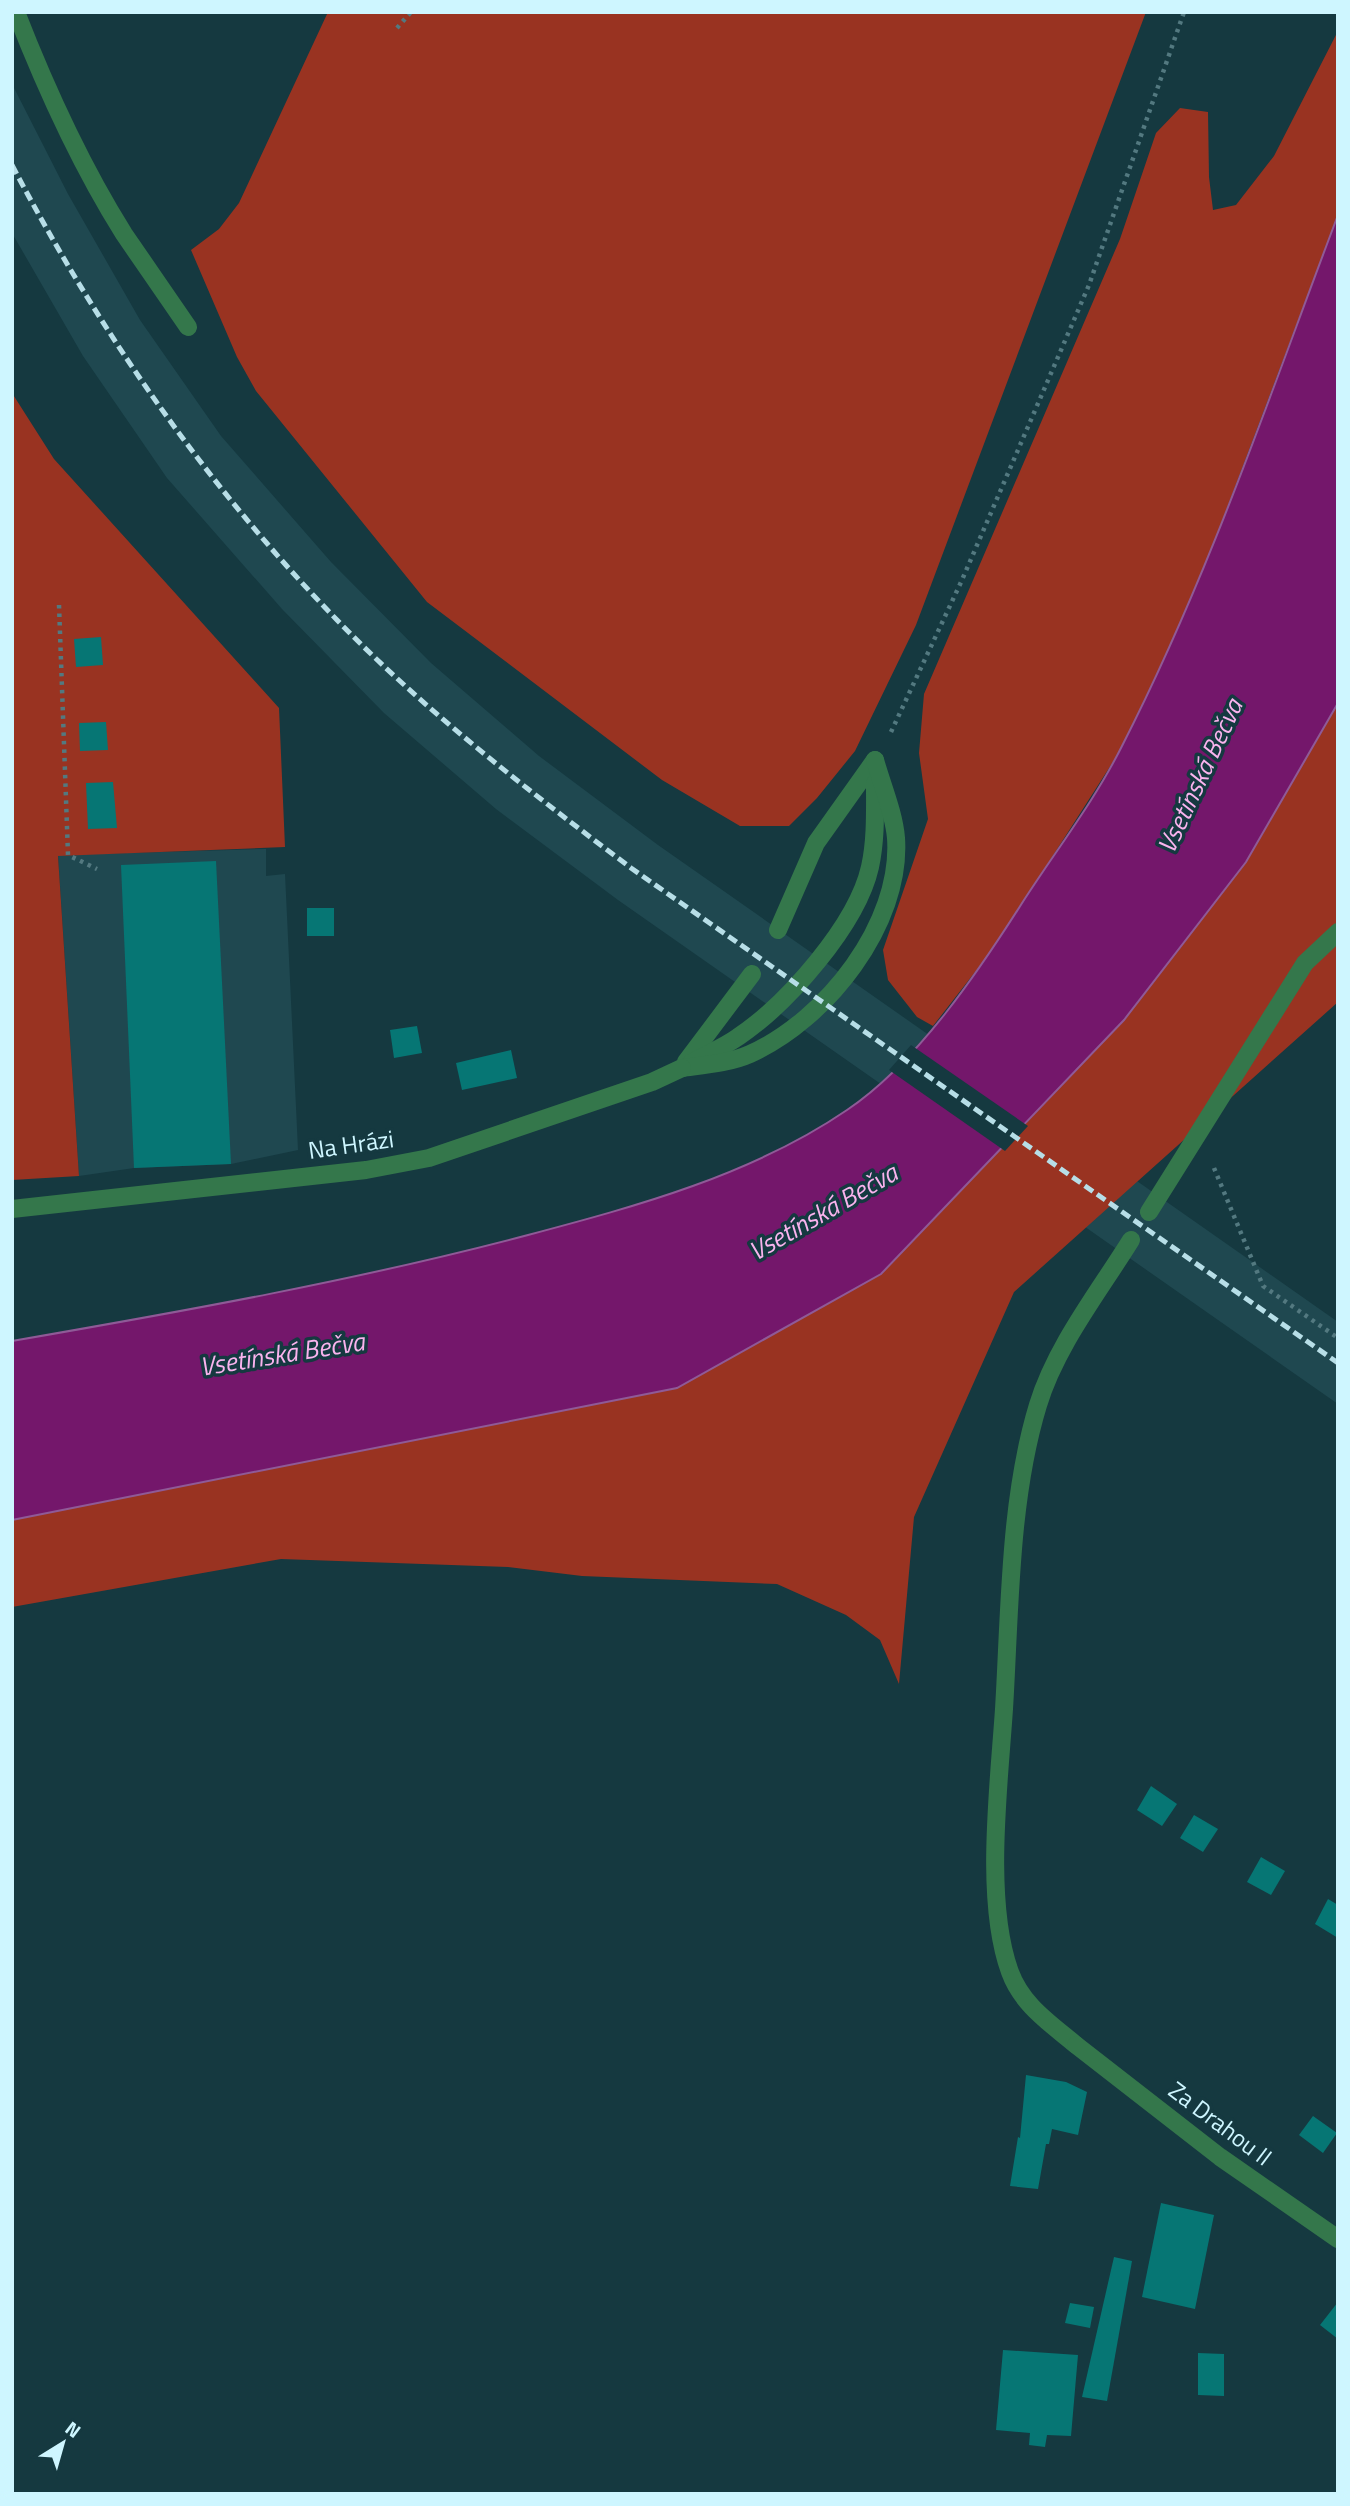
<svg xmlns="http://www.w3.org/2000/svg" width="1350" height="2506" viewBox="0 0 1350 2506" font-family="'Titillium Web',sans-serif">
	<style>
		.built { fill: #1f4850 }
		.green { fill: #993321 }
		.water { fill: #74176b; stroke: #8f5a97; stroke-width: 2 }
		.pier { fill: #153940 }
		.building { fill: #067674 }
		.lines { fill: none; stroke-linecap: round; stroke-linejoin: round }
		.path { stroke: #537980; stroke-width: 4.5; stroke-dasharray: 3.5 5; stroke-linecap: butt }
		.service { stroke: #34774b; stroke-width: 18 }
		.minor { stroke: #34774b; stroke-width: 18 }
		.rail { stroke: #b7dee7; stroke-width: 5; stroke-dasharray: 10 5; stroke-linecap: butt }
		.labels { text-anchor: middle; stroke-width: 7; stroke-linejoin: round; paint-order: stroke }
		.street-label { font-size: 24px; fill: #cef6ff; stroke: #153940 }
		.water-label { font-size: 26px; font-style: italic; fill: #fab3ee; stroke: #153940 }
	</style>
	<rect width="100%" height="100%" fill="#153940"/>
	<g class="built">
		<path d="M12 84 68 194 140 320 221 436 331 562 431 663 539 756 658 845 1338 1322V1404L618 900 496 809 384 713 282 609 167 478 83 356 12 233Z"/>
		<path d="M266 849V876L285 874 298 1150 231 1164 134 1168 79 1176 58 855Z"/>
	</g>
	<g class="green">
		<path d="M328 12H1146L916 625 855 751 817 798 789 826H740L662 780 427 602 256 391 237 357 191 250 219 229 239 203Z"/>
		<path d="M1338 31V215L1193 598 1120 751 993 949 933 1026 917 1017 888 980 883 950 928 819 919 753 924 694 1120 239 1156 133 1180 108 1208 112 1209 177 1213 210 1236 205 1274 156Z"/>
		<path d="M12 393 54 459 279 708 285 847 58 856 79 1176 12 1180Z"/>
		<path d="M1338 703V1002L1014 1292 914 1517 899 1684 880 1640 846 1615 777 1584 582 1576 508 1567 281 1559 12 1607V1520L677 1388 881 1274 1124 1020 1246 862Z"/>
	</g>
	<path class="water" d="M1338 215V703L1246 862 1124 1020 881 1274 677 1388 12 1520V1341C185 1311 358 1280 528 1235 637 1206 752 1175 847 1110 917 1063 979 971 1024 900 1057 849 1095 800 1122 746 1209 576 1270 394 1338 215Z"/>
	<path class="pier" d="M911 1045 1028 1126 1005 1151 889 1070Z"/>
	<g class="building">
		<path d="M101 637 103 665 76 667 74 639Z"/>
		<path d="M106 722 108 750 80 751 79 723Z"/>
		<path d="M113 782 117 828 88 829 86 783Z"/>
		<path d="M216 861 231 1164 134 1168 121 865Z"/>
		<rect x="307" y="908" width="27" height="28"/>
		<path d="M417 1026 422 1053 394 1058 390 1030Z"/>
		<path d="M511 1050 517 1078 462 1090 456 1063Z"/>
		<path d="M1151 1786 1177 1804 1162 1826 1137 1810Z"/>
		<path d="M1194 1815 1218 1829 1203 1852 1180 1838Z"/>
		<path d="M1261 1857 1285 1871 1271 1895 1247 1882Z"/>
		<path d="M1328 1899 1338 1905V1938L1315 1924Z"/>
		<path d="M1026 2075 1066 2082 1087 2092 1078 2135 1052 2129 1049 2144H1046L1038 2189 1010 2186 1018 2137 1020 2138Z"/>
		<path d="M1313 2116 1337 2133 1323 2153 1299 2135Z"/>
		<path d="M1161 2203 1214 2215 1195 2309 1142 2297Z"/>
		<path d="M1114 2257 1132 2261 1107 2401 1082 2397Z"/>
		<path d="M1338 2302V2339L1320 2325Z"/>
		<path d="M1070 2303 1094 2307 1090 2328 1065 2323Z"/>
		<path d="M1003 2350 1078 2355 1071 2436 1047 2435 1045 2447 1029 2445 1030 2433 996 2430Z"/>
		<path d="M1198 2353 1224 2354V2396L1198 2395Z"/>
	</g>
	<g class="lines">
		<g class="path">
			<path d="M397 28 411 12"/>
			<path d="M59 605 68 855 97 869"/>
			<path d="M891 732 962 580 1089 285 1184 12"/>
			<path d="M1214 1168 1263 1286 1338 1338"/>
		</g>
		<g class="service">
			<path d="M778 930 816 843 875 760"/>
			<path d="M686 1062 752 974"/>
			<path d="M691 1063C707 1054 724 1047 738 1037 787 1004 857 925 870 867 876 840 875 811 875 783"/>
			<path d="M682 1068C704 1065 730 1063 750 1054 826 1020 902 924 896 838 894 813 882 785 875 760"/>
			<path d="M1149 1212 1305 963 1338 932"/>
			<path d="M1076 2045C1050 2023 1022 2005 1010 1972 984 1901 999 1785 1004 1709 1010 1611 1009 1500 1038 1405 1056 1346 1098 1293 1131 1240"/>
		</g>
		<g class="minor">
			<path d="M16 12C46 89 80 164 124 234 145 265 167 296 188 327"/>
			<path d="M12 1209 366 1170 429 1158 652 1082 682 1068"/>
			<path d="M1076 2045 1220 2157 1338 2239"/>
		</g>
		<path class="rail" d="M12 165C99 331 206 485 337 620 426 712 529 791 631 868L1338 1363"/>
	</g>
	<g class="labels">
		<g class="street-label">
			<text transform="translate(351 1145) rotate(-8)" y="8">Na Hrázi</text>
			<text transform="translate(1220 2124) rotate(37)" y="8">Za Drahou II</text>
		</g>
		<g class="water-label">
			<text transform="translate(1200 776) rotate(-65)" y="9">Vsetínská Bečva</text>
			<text transform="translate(823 1212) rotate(-30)" y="9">Vsetínská Bečva</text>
			<text transform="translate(282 1354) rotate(-9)" y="9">Vsetínská Bečva</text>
		</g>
	</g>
	<rect width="1350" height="2506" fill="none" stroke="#cef6ff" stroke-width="28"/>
	<g transform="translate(63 2443) rotate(37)" stroke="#153940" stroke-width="5" paint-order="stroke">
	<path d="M0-5L12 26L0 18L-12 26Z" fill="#cef6ff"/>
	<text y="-10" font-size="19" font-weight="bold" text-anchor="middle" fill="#cef6ff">N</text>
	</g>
</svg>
